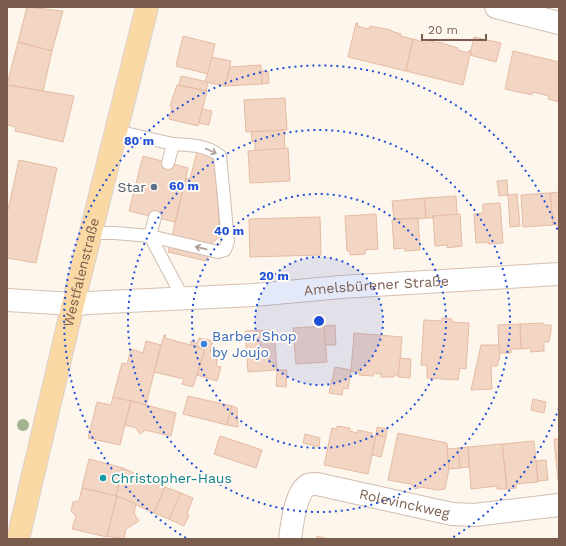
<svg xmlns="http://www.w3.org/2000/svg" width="566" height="546" viewBox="0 0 566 546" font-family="'Work Sans',sans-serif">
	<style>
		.building { fill: #f3d5c3; stroke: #e6bba3 }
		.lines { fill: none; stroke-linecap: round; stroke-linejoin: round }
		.lane-casing { stroke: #d1beb0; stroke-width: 14 }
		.street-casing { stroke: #d1beb0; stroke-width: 24 }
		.secondary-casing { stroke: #d6c0b0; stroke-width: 24 }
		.primary-casing { stroke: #dad1cd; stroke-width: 24 }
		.lane { stroke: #fff; stroke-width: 12 }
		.street { stroke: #fff; stroke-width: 22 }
		.secondary { stroke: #fff; stroke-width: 22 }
		.primary { stroke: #fbd9a5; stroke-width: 22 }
		.tree { fill: #a0b28e }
		.oneway { stroke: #af9d94 }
		.ring { fill: none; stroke: #1d4ed8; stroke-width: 2; stroke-dasharray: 2 4 }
		.service-dot { fill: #5c6f8a; stroke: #fffaf3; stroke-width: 1.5 }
		.shop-dot { fill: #3f7fe0; stroke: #fffaf3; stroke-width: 1.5 }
		.culture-dot { fill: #0f9aa8; stroke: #fffaf3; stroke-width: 1.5 }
		.labels { text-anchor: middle; stroke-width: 4; stroke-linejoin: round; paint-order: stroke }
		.service-label { font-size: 14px; fill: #4e5e75; stroke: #fffaf3; text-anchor: end }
		.street-label { font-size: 14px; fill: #7a5c4d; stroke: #fffaf3 }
		.shop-label { font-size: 14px; fill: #366cbe; stroke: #fffaf3; text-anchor: start }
		.culture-label { font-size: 14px; fill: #0d838f; stroke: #fffaf3; text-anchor: start }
		.centre { fill: #1d4ed8; stroke: #fffaf3; stroke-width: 2 }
		.ring-label { font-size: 12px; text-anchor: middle; font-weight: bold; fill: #1d4ed8; stroke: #fffaf3; stroke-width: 4; stroke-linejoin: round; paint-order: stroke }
	</style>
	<rect width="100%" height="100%" fill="#fdf6ec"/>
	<g class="building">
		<path d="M27 7 63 11 52 51 18 42Z"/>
		<path d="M356 23H358L357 26 369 29 370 26 391 30V31L401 34 400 36 413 39 406 71 348 57Z"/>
		<path d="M183 36 215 44 208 74 176 66Z"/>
		<path d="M474 37 501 43 496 62 470 55Z"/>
		<path d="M413 39 426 43 427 40 438 43 439 42 458 48V50L469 53V50L471 51 463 85 406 71Z"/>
		<path d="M18 42 52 51 43 91 7 85Z"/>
		<path d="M513 51 559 62V102L548 99 549 96 533 92 532 95 505 89Z"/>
		<path d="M212 57 231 61 225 86 205 82Z"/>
		<path d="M261 65 262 84 225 86 230 67Z"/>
		<path d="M262 71H268L269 83 262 84Z"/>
		<path d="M181 76 208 82 206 91 179 85Z"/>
		<path d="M7 85 74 96 63 142 15 131 16 127 7 125Z"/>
		<path d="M177 85 207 91 198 126 169 119 172 107 170 106Z"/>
		<path d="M285 98 287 130 246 132 244 100Z"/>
		<path d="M202 109 212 111 209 125 199 123Z"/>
		<path d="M284 130 285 149 255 151V142H252L251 132Z"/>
		<path d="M288 148 290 181 250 183 248 151Z"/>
		<path d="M197 152 211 155 215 162 220 236 210 245 206 261 168 252 186 178 190 179Z"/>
		<path d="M143 156 188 168 175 222 129 211Z"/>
		<path d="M19 160 57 168 36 263 7 258V210H8Z"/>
		<path d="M507 180 508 195 499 196 497 181Z"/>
		<path d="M559 192V225H553L550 193Z"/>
		<path d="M550 193 553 225 523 227 521 195Z"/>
		<path d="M517 194 520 226 510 227 508 195Z"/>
		<path d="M456 196 457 215 433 216V218H426L424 198Z"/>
		<path d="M424 198 426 218 418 219V218L394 219 392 201Z"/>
		<path d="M500 203 503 243 488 244V242L476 243 474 214 483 213V204Z"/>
		<path d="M376 214 378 249 365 250V254L350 255V251H347L345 216Z"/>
		<path d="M460 214 462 246 447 248V245L435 246 433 216Z"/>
		<path d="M320 217 321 255 250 257 249 219Z"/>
		<path d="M418 218 420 250 405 251V248L394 249 392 220Z"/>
		<path d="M442 318 452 319V322L469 323 466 369 460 368 458 380 427 378V365H421L424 320 442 321Z"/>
		<path d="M543 323V325H551V330L549 342H544V351L531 352V348L521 349 520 324Z"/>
		<path d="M520 324 521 349H511V353H499L498 325Z"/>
		<path d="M335 325 336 345H325L324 326Z"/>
		<path d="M324 326 327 362 296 364 293 328Z"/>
		<path d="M274 330 277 370 248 372 245 331Z"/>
		<path d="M354 333 402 337 399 375H394V377H381V374L374 373 373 376 359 375V372L351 371Z"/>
		<path d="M164 335H166L165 338 205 349 193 387 182 384 184 379 154 372Z"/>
		<path d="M199 338 213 341 210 351 219 353 216 366 221 367 217 381 197 375 205 349 190 345 191 341 197 343Z"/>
		<path d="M146 341 161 345 146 405 113 397 122 363 127 364 131 349 143 353Z"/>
		<path d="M481 345H499L500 357 497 366H491L492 389 471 390Z"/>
		<path d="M400 358 411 359 410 378 398 377Z"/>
		<path d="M335 367 351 370 348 389 343 388 342 395 329 393Z"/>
		<path d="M277 370H287L286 387 276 386Z"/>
		<path d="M188 396 232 406 227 425 183 414Z"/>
		<path d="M113 397 131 401 120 445 88 438 97 402 111 405Z"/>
		<path d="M533 399 546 402 544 413 531 410Z"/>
		<path d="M131 401 176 413 171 436 145 430 140 434 136 428 125 425Z"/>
		<path d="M232 406 237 408 238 427 227 425Z"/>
		<path d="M337 426 350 428V431L357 433 358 430 372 433 371 436H376L368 474 324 465 332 428 337 429Z"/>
		<path d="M377 427 387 429 386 437 376 435Z"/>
		<path d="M398 433 447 443 449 469 445 489 437 490 421 487 415 489 411 484 388 480Z"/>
		<path d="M305 434 320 438 319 447 303 443Z"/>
		<path d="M376 435 386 437 381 457 372 455Z"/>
		<path d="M220 436 262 450 256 468 214 454Z"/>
		<path d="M554 439H559V480H558Z"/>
		<path d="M534 441 538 482 516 484V488L507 489 502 444Z"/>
		<path d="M502 444 507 489H497V486L471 489 468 447Z"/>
		<path d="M468 447 469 467 460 468 458 448Z"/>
		<path d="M458 448 460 468 449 469 447 449Z"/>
		<path d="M89 459 123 468 116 496 82 488Z"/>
		<path d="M546 460 548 480 538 481 536 461Z"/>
		<path d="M123 468 165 487 154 513 116 496Z"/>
		<path d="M165 487 181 493 169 519 154 513Z"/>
		<path d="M82 488 117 496 107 537 72 529 76 516 71 511 73 502 79 501Z"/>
		<path d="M181 493 193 498 187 514 189 515 184 526 169 519Z"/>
		<path d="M117 496 136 504 134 513 139 521 126 529 124 539 107 536Z"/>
		<path d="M317 536 328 539H317Z"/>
	</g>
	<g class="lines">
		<g class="lane-casing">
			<g id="lane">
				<path d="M116 131 173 144 168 163"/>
				<path d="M155 217 150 236 183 298"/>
				<path d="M91 233H115L150 236 218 252 225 250 228 241 220 156C207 145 189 145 173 144"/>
			</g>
		</g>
		<g class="street-casing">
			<g id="street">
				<path d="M496 7 559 23"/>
				<path id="s1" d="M290 539C292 525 295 493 308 485 310 484 315 484 317 484L452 514 474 515 559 505"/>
			</g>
		</g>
		<g class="secondary-casing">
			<g id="secondary">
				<path id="s2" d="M7 300 73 304 107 302 254 295 341 287 559 274"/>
			</g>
		</g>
		<g class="primary-casing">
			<g id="primary">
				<path id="s3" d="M18 539 73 304 147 7"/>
			</g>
		</g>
		<use href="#lane" class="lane"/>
		<use href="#street" class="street"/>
		<use href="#secondary" class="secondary"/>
		<use href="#primary" class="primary"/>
	</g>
	<circle class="tree" cx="23" cy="425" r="6"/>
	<defs><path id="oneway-shaft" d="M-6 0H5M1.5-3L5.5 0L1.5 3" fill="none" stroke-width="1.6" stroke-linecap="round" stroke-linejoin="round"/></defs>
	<g class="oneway">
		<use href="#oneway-shaft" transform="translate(211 151) rotate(25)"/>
		<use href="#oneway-shaft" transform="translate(201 248) rotate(-167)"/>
	</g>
	<circle cx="319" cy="321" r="64" fill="#1d4ed8" fill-opacity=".12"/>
	<g class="ring">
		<circle cx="319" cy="321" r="64"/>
		<circle cx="319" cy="321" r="127"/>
		<circle cx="319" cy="321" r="191"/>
		<path d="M559 408A255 255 0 0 1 452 538M186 538A255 255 0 1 1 559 234"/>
	</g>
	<circle class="service-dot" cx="154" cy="187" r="4"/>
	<circle class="shop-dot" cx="204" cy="344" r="4"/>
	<circle class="culture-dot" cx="103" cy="478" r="4"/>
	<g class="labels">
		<g class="service-label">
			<text x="146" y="192">Star</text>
		</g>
		<g class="street-label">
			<text dy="5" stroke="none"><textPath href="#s3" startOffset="274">Westfalenstraße</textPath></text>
			<text dy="5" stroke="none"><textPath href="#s2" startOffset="370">Amelsbürener Straße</textPath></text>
			<text dy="5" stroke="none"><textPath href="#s1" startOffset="157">Rolevinckweg</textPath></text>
		</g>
		<g class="shop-label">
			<text x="212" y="341">Barber Shop<tspan x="212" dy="16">by Joujo</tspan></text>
		</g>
		<g class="culture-label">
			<text x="111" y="483">Christopher-Haus</text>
		</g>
	</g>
	<circle cx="319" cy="321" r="6" class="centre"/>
	<g class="ring-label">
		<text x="139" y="145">80 m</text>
		<text x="184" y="190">60 m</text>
		<text x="229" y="235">40 m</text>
		<text x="274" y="280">20 m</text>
	</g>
	<rect width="566" height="546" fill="none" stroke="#7a5c4d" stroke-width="16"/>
	<path d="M422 34v6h64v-6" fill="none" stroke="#7a5c4d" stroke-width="2"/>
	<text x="428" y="34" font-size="12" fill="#7a5c4d" stroke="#fffaf3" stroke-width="3" paint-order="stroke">20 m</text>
</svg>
